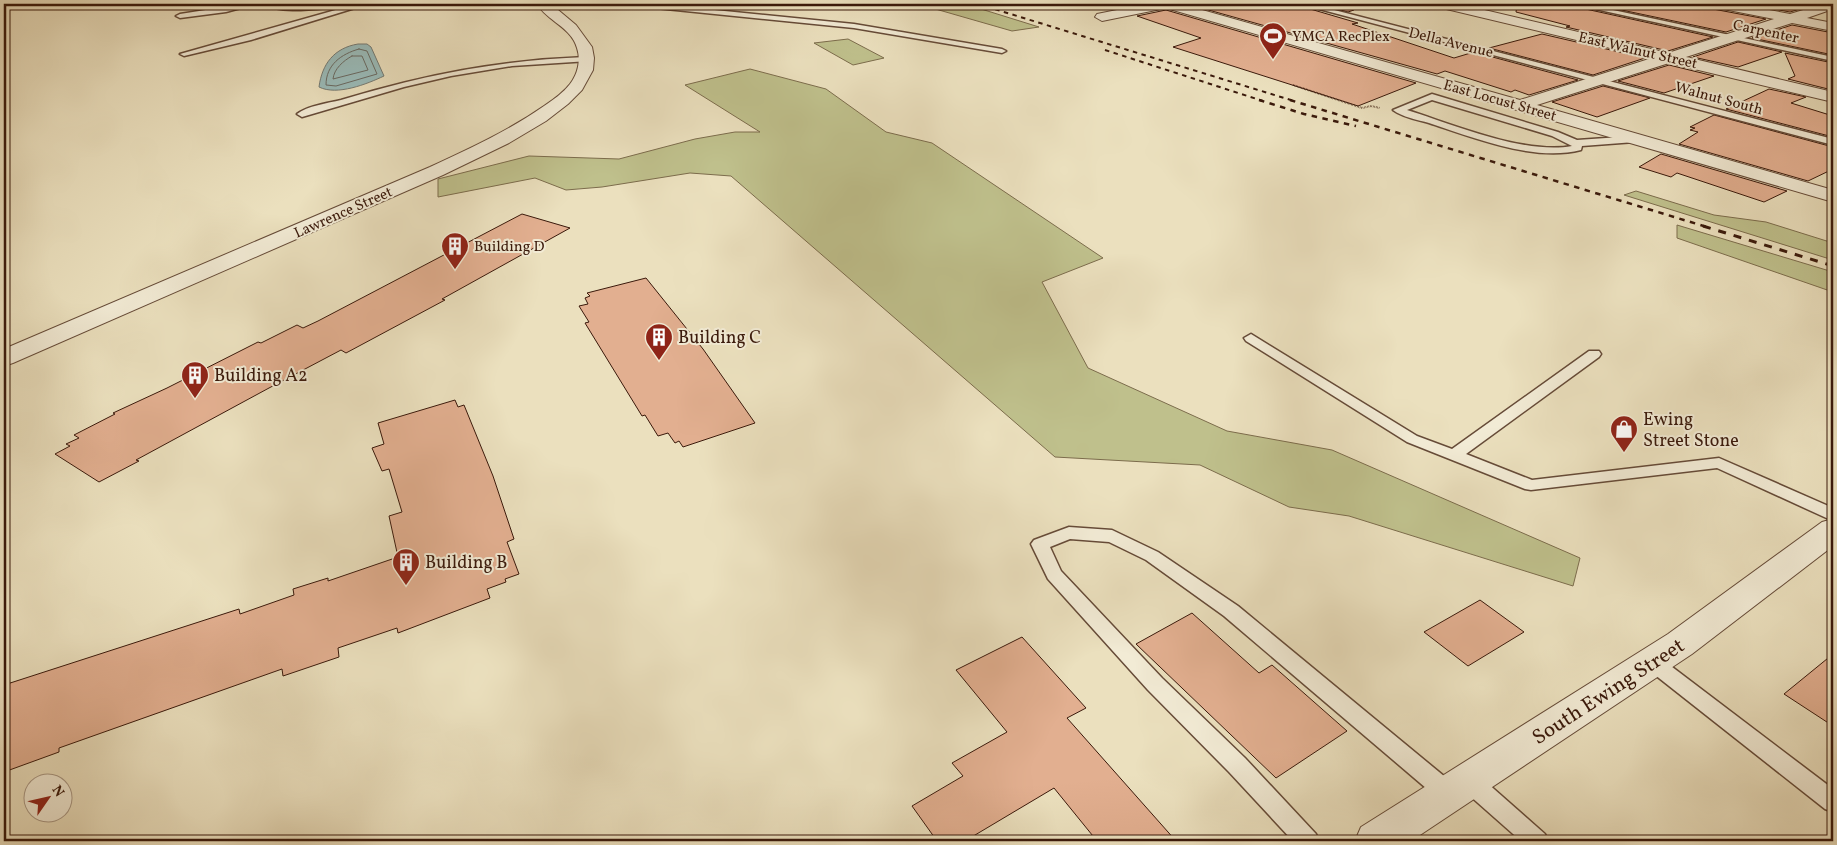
<svg xmlns="http://www.w3.org/2000/svg" width="1837" height="845" viewBox="0 0 1837 845" font-family="Vollkorn,serif">
	<style>
		.green { fill: #bfc08c; stroke: #7c6c4c }
		.water { fill: #9abbb9; stroke: #747a73 }
		.lines { fill: none; stroke-linecap: round; stroke-linejoin: round }
		.shore { stroke: #6a6a62; stroke-width: 1 }
		.building { fill: #e2af90; stroke: #3a190b }
		.service-casing { stroke: #664b38; stroke-width: 3 }
		.minor-casing { stroke: #664b38; stroke-width: 2 }
		.tertiary-casing { stroke: #664b38; stroke-width: 2 }
		.path { stroke: #3a190b; stroke-width: 2; stroke-dasharray: 0.5 1; stroke-linecap: butt }
		.service { fill: #f2ebd5; fill-rule: evenodd }
		.minor { fill: #f2ebd5; fill-rule: evenodd }
		.tertiary { fill: #f2ebd5; fill-rule: evenodd }
		.rail-far2 { stroke: #3a190b; stroke-width: 2; stroke-dasharray: 4.5 4.5; stroke-linecap: butt }
		.rail-far1 { stroke: #3a190b; stroke-width: 2.5; stroke-dasharray: 5.5 5.5; stroke-linecap: butt }
		.rail { stroke: #3a190b; stroke-width: 3; stroke-dasharray: 8 8; stroke-linecap: butt }
		.labels { text-anchor: middle; stroke-width: 4; stroke-linejoin: round; paint-order: stroke }
		.far-street-label { font-size: 15px; fill: #3a190b; stroke: #f2ebd5 }
		.far-poi-label { font-size: 15px; fill: #3a190b; stroke: #f2ebd5; text-anchor: start }
		.poi-label { font-size: 18px; fill: #3a190b; stroke: #f2ebd5; text-anchor: start }
		.near-street-label { font-size: 21px; fill: #3a190b; stroke: #f2ebd5 }
	</style>
	<rect width="100%" height="100%" fill="#ebe0be"/>
	<filter id="stains"><feTurbulence type="fractalNoise" baseFrequency=".004" numOctaves="4"/><feColorMatrix values="0 0 0 0 .2 0 0 0 0 .09 0 0 0 0 .02 0 0 0 .5 -.17"/></filter>
	<radialGradient id="worn" r=".72"><stop offset=".6" stop-color="#630" stop-opacity="0"/><stop offset="1" stop-color="#630" stop-opacity=".3"/></radialGradient>
	<g class="green">
		<path d="M918 4H965L1039 27 1012 31Z"/>
		<path d="M848 39 884 58 853 65 814 43Z"/>
		<path d="M750 69 826 89 886 132 932 143 1103 258 1042 282 1088 368 1227 431 1332 450 1580 558 1573 586 1349 516 1289 507 1200 465 1055 457 731 176 690 173 602 187 566 190 535 178 438 197V179L529 156 619 159 695 139 735 132H760L685 85Z"/>
		<path d="M1636 191 1714 215 1766 222 1833 243V260L1624 195Z"/>
		<path d="M1677 225 1833 272V292L1677 238Z"/>
	</g>
	<path class="water" d="M358 44H367L371 47 384 76C367 84 337 96 319 87 322 64 334 48 358 44Z"/>
	<g class="lines">
		<g class="shore">
			<path d="M359 49 367 51 377 74 336 86 326 85C326 65 341 54 359 49Z"/>
			<path d="M352 56H362L368 70 333 79C334 69 343 61 352 56Z"/>
		</g>
	</g>
	<g class="building">
		<path d="M1187 4H1298L1300 6 1358 23 1352 24 1454 58 1474 52 1578 80 1529 95 1515 90 1511 92 1445 71 1437 74Z"/>
		<path d="M1318 4H1353L1354 10 1348 12Z"/>
		<path d="M1517 4H1570L1572 6 1713 37 1668 51 1566 27 1570 26 1516 12Z"/>
		<path d="M1593 4H1710L1713 9 1766 19 1726 32Z"/>
		<path d="M1746 4H1817L1790 12Z"/>
		<path d="M1166 10 1416 83 1358 106 1173 47 1201 38 1137 16Z"/>
		<path d="M1792 25 1833 33V55L1752 38Z"/>
		<path d="M1542 34 1645 58 1593 75 1489 48Z"/>
		<path d="M1738 42 1782 52 1738 67 1693 57Z"/>
		<path d="M1785 53 1833 63V87L1828 89 1788 79 1795 76Z"/>
		<path d="M1669 65 1714 76 1664 93 1618 81Z"/>
		<path d="M1603 86 1650 98 1597 117 1552 102Z"/>
		<path d="M1769 89 1806 97 1791 103 1833 116V137L1726 109Z"/>
		<path d="M1714 115 1833 147V169L1808 181 1679 144 1698 132 1690 130 1695 128 1690 127Z"/>
		<path d="M1661 154 1787 191 1764 202 1677 173 1671 177 1639 167Z"/>
		<path d="M522 214 570 228 442 299 445 300 346 353 341 350 269 388 136 460 139 461 99 482 55 454 70 446 66 444 79 438 74 435 115 414 113 413 167 388 258 342 261 343 297 325 303 328 318 321Z"/>
		<path d="M646 278 703 349 755 423 683 447 679 441 675 443 668 433 658 436 645 415 642 416 585 323 589 322 579 306 588 304 585 298 590 296 587 293Z"/>
		<path d="M455 400 458 407 464 405 493 476 514 539 507 542 519 574 505 579 506 582 487 589 490 598 398 633 397 628 338 648 339 657 283 676 282 669 59 748V752L4 772V685L239 609 240 614 294 595 293 589 328 578V581L398 557 389 516 402 512 389 469 382 471 372 448 384 444 378 423Z"/>
		<path d="M1480 600 1524 632 1468 666 1424 632Z"/>
		<path d="M1192 613 1259 673 1272 665 1347 731 1276 778 1136 644Z"/>
		<path d="M1022 637 1086 708 1067 718 1176 841H1097L1054 788 965 841H937L912 806 963 776 952 763 1007 732 956 670Z"/>
		<path d="M1833 654V726L1784 694Z"/>
	</g>
	<g class="lines">
		<g class="service-casing">
			<g id="service">
				<path d="M244 4H256L226 12 180 18 176 16 180 14Z"/>
				<path d="M264 4H344L345 5 341 7C322 8 280 15 264 4Z"/>
				<path d="M357 4H368L251 40 184 56 180 54Z"/>
				<path d="M542 4H563L545 8 541 6Z"/>
				<path d="M632 4H655L854 24 1002 49 1006 51 1002 53 854 28 636 6Z"/>
				<path d="M1300 4H1311L1833 139V145Z"/>
				<path d="M1572 4H1585L1833 57V61Z"/>
				<path d="M586 57H589V61L512 66 451 76 404 87 302 117 297 114C307 106 328 103 341 100 423 75 500 60 586 57Z"/>
				<path d="M1432 94 1558 132 1577 140 1635 136 1640 139 1635 142 1582 146 1581 150C1534 162 1474 138 1429 123 1418 120 1402 117 1393 110ZM1432 100 1552 136 1572 146C1525 155 1452 124 1407 110Z"/>
				<path d="M1251 334 1417 436 1452 449 1589 351H1599L1601 354 1599 357 1466 454 1532 480 1719 458 1833 508V521L1717 468 1531 490 1525 489 1407 442 1246 341 1244 338Z"/>
				<path d="M1069 527 1112 530 1158 552 1238 606 1456 786 1459 793 1456 800 1448 803 1440 800 1224 616 1146 560 1109 542 1070 539 1050 547 1061 571 1162 678 1245 758 1316 834 1319 841H1293L1229 772 1148 690 1048 579 1031 544 1034 540Z"/>
				<path d="M1652 654 1659 657 1833 789V812L1825 809 1645 667 1642 662 1645 657Z"/>
				<path d="M1469 772 1477 774 1545 834 1548 841H1521L1461 788 1458 781 1461 774Z"/>
			</g>
		</g>
		<g class="minor-casing">
			<path id="minor" d="M1147 4H1181L1520 100 1652 58 1438 7 1437 4H1459L1668 53 1774 19 1718 8 1713 7 1712 4H1737L1790 14 1823 4H1833V9L1807 18 1833 23V31L1792 23 1686 57 1833 92V102L1669 63 1537 105 1833 190V202L1166 8 1102 21 1095 17 1097 14Z"/>
		</g>
		<g class="tertiary-casing">
			<g id="tertiary">
				<path d="M537 4H551L576 25 592 47 594 58 593 70 582 90 568 104 546 121 509 143 443 175 13 363 4 366V349L430 167C469 149 508 131 544 106 553 100 563 93 570 84 578 74 581 60 577 48 571 27 547 21 537 4Z"/>
				<path d="M1833 519V546L1692 654 1411 841H1355L1361 827 1668 634 1822 522Z"/>
			</g>
		</g>
		<path class="path" d="M1293 85 1362 108 1371 106 1380 108"/>
		<use href="#service" class="service"/>
		<use href="#minor" class="minor"/>
		<use href="#tertiary" class="tertiary"/>
		<g class="rail-far2">
			<path d="M978 4 1294 101"/>
			<path d="M1105 50 1263 101"/>
		</g>
		<g class="rail-far1">
			<path d="M1259 100 1304 114 1356 126"/>
			<path d="M1290 100 1707 227"/>
		</g>
		<path class="rail" d="M1703 226 1833 266"/>
	</g>
	<defs>
		<g id="stadium-pin" transform="scale(1.4375)"><path d="M0 17L-7.5 6A9.5 9.5 0 1 1 7.5 6Z" fill="#8f2418" stroke="#f2ebd5"/><path d="M0-5a6.5 5 0 1 0 0 10a6.5 5 0 1 0 0-10ZM-3.5-1.8h7v3.6h-7Z" fill="#fff"/></g>
		<g id="building-pin" transform="scale(1.4375)"><path d="M0 17L-7.5 6A9.5 9.5 0 1 1 7.5 6Z" fill="#8f2418" stroke="#f2ebd5"/><path d="M-4-6H4V6H1V3H-1V6H-4ZM-2.5-4.3h1.7v1.8h-1.7ZM.8-4.3h1.7v1.8H.8ZM-2.5-1h1.7V.8h-1.7ZM.8-1h1.7V.8H.8Z" fill="#fff"/></g>
		<g id="shop-pin" transform="scale(1.4375)"><path d="M0 17L-7.5 6A9.5 9.5 0 1 1 7.5 6Z" fill="#8f2418" stroke="#f2ebd5"/><path d="M-5-2.5h2.3a2.7 3.5 0 0 1 5.4 0H5L5.5 6h-11ZM-1.5-2.5h3a1.5 2.3 0 0 0-3 0Z" fill="#fff"/></g>
	</defs>
	<g fill-rule="evenodd">
		<use href="#stadium-pin" x="1273" y="36"/>
		<use href="#building-pin" x="455" y="246"/>
		<use href="#building-pin" x="659" y="337"/>
		<use href="#building-pin" x="195" y="375"/>
		<use href="#shop-pin" x="1624" y="429"/>
		<use href="#building-pin" x="406" y="562"/>
	</g>
	<g class="labels">
		<g class="far-street-label">
			<text transform="translate(1766 31) rotate(12)" y="5">Carpenter</text>
			<text transform="translate(1451 42) rotate(14)" y="5">Della Avenue</text>
			<text transform="translate(1638 50) rotate(13)" y="5">East Walnut Street</text>
			<text transform="translate(1719 98) rotate(15)" y="5">Walnut South</text>
			<text transform="translate(1500 100) rotate(16)" y="5">East Locust Street</text>
			<text transform="translate(343 212) rotate(-24)" y="5">Lawrence Street</text>
		</g>
		<g class="far-poi-label">
			<text x="1292" y="41">YMCA RecPlex</text>
			<text x="474" y="251">Building D</text>
		</g>
		<g class="poi-label">
			<text x="678" y="343">Building C</text>
			<text x="214" y="381">Building A2</text>
			<text x="1643" y="425">Ewing<tspan x="1643" dy="21">Street Stone</tspan></text>
			<text x="425" y="568">Building B</text>
		</g>
		<g class="near-street-label">
			<text transform="translate(1608 691) rotate(-33)" y="7">South Ewing Street</text>
		</g>
	</g>
	<rect width="1837" height="845" fill="none" stroke="#ebe0be" stroke-width="20"/>
	<rect x="5" y="5" width="1827" height="835" fill="none" stroke="#3a190b" stroke-width="2.5"/>
	<rect x="10" y="10" width="1817" height="825" fill="none" stroke="#3a190b"/>
	<g transform="translate(48 798) rotate(56)"><circle r="24" fill="#f2ebd5" stroke="#a89784"/>
	<path d="M0-4L9 19L0 12L-9 19Z" fill="#8f2418"/>
	<text y="-8" font-size="14" font-weight="bold" text-anchor="middle" fill="#3a190b">N</text>
	</g>
	<rect width="100%" height="100%" filter="url(#stains)"/>
	<rect width="100%" height="100%" fill="url(#worn)"/>
</svg>
